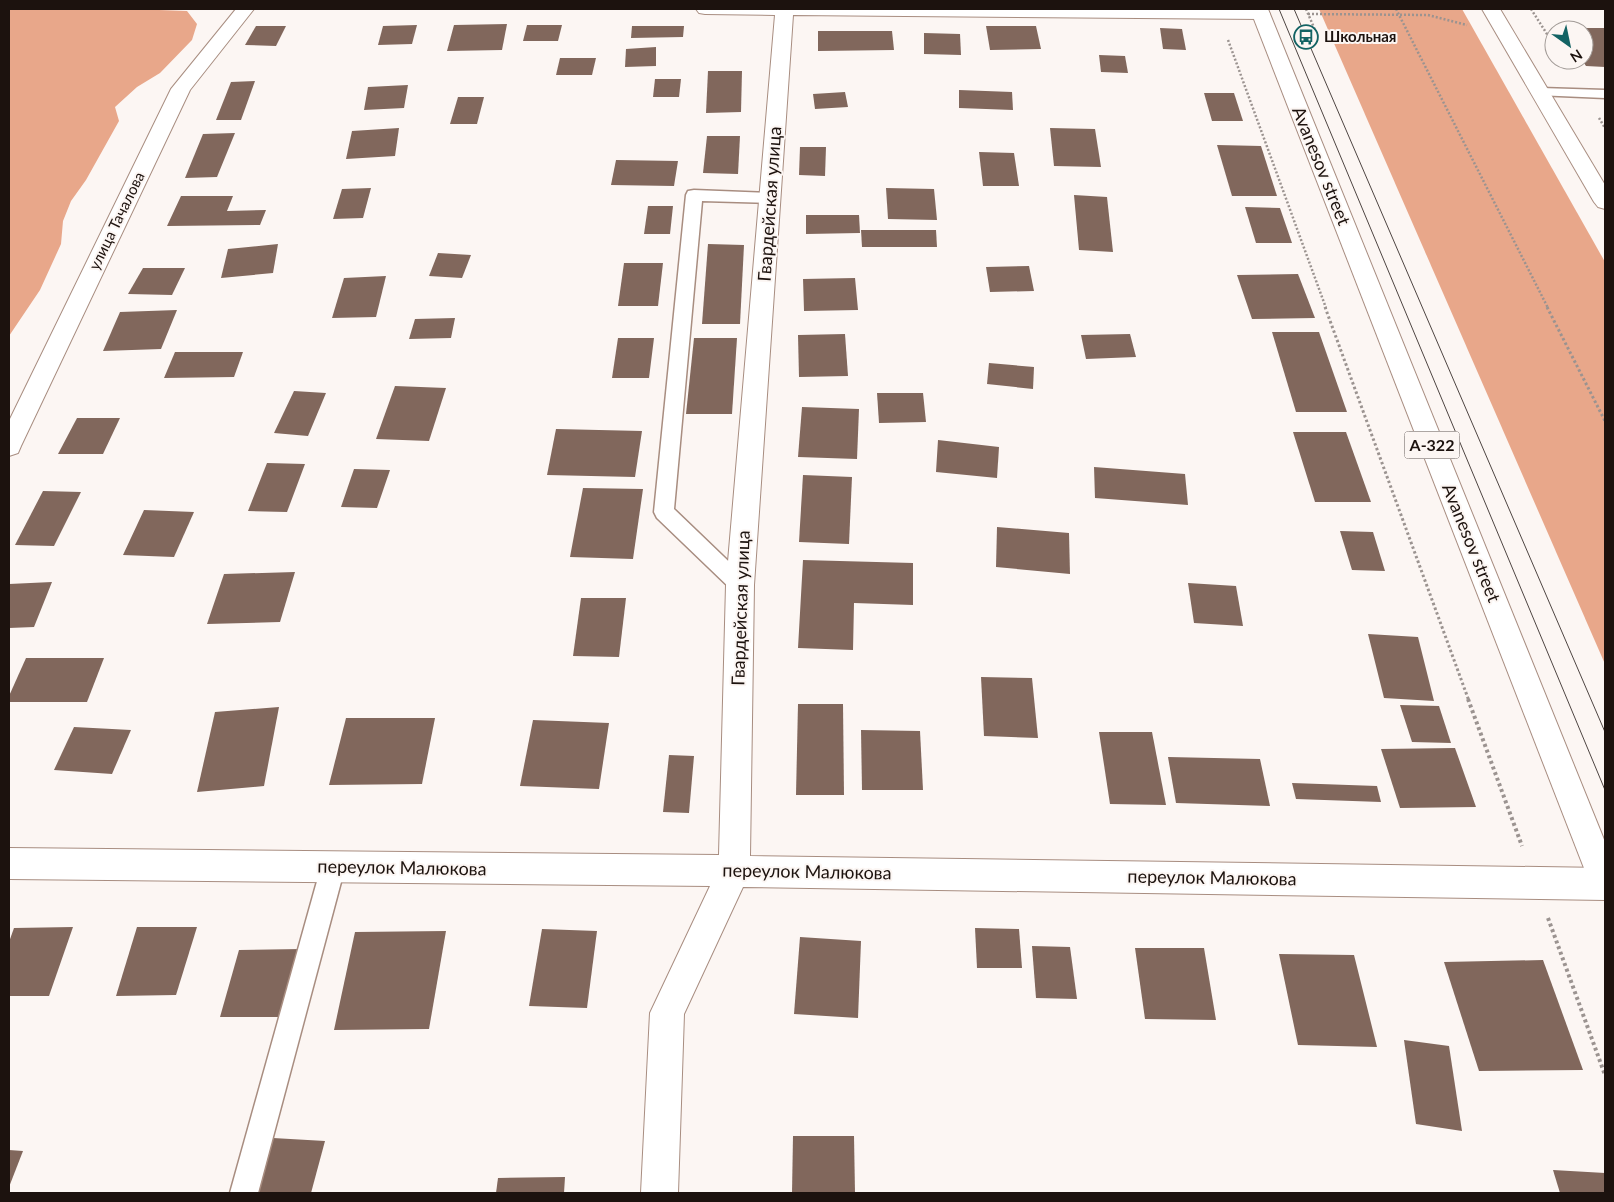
<svg xmlns="http://www.w3.org/2000/svg" width="1614" height="1202" viewBox="0 0 1614 1202" font-family="Lato,sans-serif">
	<style>
		.forest { fill: #e8a78a }
		.building { fill: #81675c }
		.lines { fill: none; stroke-linecap: round; stroke-linejoin: round }
		.lane-casing { stroke: #a88d80; stroke-width: 3 }
		.street-casing { stroke: #a88d80; stroke-width: 2 }
		.highway-casing { stroke: #a88d80; stroke-width: 2 }
		.path-far2 { stroke: #9b9390; stroke-width: 2.5; stroke-dasharray: 2 2; stroke-linecap: butt }
		.path-far1 { stroke: #9b9390; stroke-width: 3; stroke-dasharray: 2.5 2.5; stroke-linecap: butt }
		.path { stroke: #9b9390; stroke-width: 4; stroke-dasharray: 3 3; stroke-linecap: butt }
		.lane { fill: #fff; fill-rule: evenodd }
		.street { fill: #fff; fill-rule: evenodd }
		.highway { fill: #fff; fill-rule: evenodd }
		.tram { stroke: #4e4542; stroke-width: 1 }
		.labels { text-anchor: middle; stroke-width: 4; stroke-linejoin: round; paint-order: stroke }
		.far-poi-label { font-size: 15px; font-weight: bold; fill: #1c120e; stroke: #fcf6f3; text-anchor: start }
		.far-street-label { font-size: 15px; fill: #1c120e; stroke: #fcf6f3 }
		.shield { fill: #fcf6f3; stroke: #5f5653; stroke-width: 1 }
		.shield-label { font-size: 16px; font-weight: bold; fill: #1c120e }
		.street-label { font-size: 18px; fill: #1c120e; stroke: #fcf6f3 }
	</style>
	<rect width="100%" height="100%" fill="#fcf6f3"/>
	<g class="forest">
		<path d="M9 9H132L187 11 197 24 192 40 160 73 137 87 115 107 119 121 86 180 71 201 63 221 61 244 40 290 9 336Z"/>
		<path d="M1319 9H1462L1605 262V664Z"/>
	</g>
	<g class="building">
		<path d="M507 24 502 50 447 51 454 25Z"/>
		<path d="M417 25 412 44 378 45 383 26Z"/>
		<path d="M527 25H562L558 41H523Z"/>
		<path d="M256 26H286L276 46 245 45Z"/>
		<path d="M632 26H684L683 37 631 38Z"/>
		<path d="M986 26H1036L1041 49 990 50Z"/>
		<path d="M1160 28 1182 29 1186 50 1163 49Z"/>
		<path d="M1563 28H1605V67L1586 66 1582 60H1584V30H1564Z"/>
		<path d="M818 31H892L894 50 818 51Z"/>
		<path d="M924 33 960 34 961 55 924 54Z"/>
		<path d="M656 47V66L625 67 626 49Z"/>
		<path d="M1099 55 1125 56 1128 73 1101 72Z"/>
		<path d="M560 58H596L592 75H556Z"/>
		<path d="M708 71H742L741 112 706 113Z"/>
		<path d="M655 79H681L679 97H653Z"/>
		<path d="M255 81 241 120H216L231 82Z"/>
		<path d="M408 85 404 108 364 110 368 87Z"/>
		<path d="M959 90 1012 92 1013 110 959 108Z"/>
		<path d="M845 92 848 107 815 109 813 94Z"/>
		<path d="M1204 93H1234L1243 121H1212Z"/>
		<path d="M458 97H484L477 124H450Z"/>
		<path d="M399 128 395 156 346 159 352 131Z"/>
		<path d="M1050 128 1095 129 1101 167 1054 166Z"/>
		<path d="M235 133 217 177 185 178 203 134Z"/>
		<path d="M707 136H740L738 174 703 173Z"/>
		<path d="M1217 145 1261 146 1277 196H1232Z"/>
		<path d="M800 147H826L825 176 799 175Z"/>
		<path d="M979 152 1014 153 1019 186H983Z"/>
		<path d="M616 160 678 161 674 186 611 185Z"/>
		<path d="M371 188 363 218 333 219 342 189Z"/>
		<path d="M886 188 934 189 937 220 888 219Z"/>
		<path d="M1074 195 1107 197 1113 252 1079 250Z"/>
		<path d="M181 196H233L227 211 266 210 260 225 167 226Z"/>
		<path d="M648 206H673L670 234H644Z"/>
		<path d="M1245 207 1280 208 1292 243H1256Z"/>
		<path d="M806 215H859L860 233 806 234Z"/>
		<path d="M861 230H936L937 247H862Z"/>
		<path d="M278 244 273 273 221 278 228 249Z"/>
		<path d="M708 244 744 245 740 324H702Z"/>
		<path d="M438 253 471 255 462 278 429 276Z"/>
		<path d="M624 263H663L658 306H618Z"/>
		<path d="M1029 266 1034 291 990 292 986 267Z"/>
		<path d="M143 268H185L172 295 128 294Z"/>
		<path d="M1298 274 1315 318 1252 319 1237 275Z"/>
		<path d="M386 276 376 317 332 318 344 278Z"/>
		<path d="M855 278 858 310 804 311 803 279Z"/>
		<path d="M177 310 161 349 103 351 120 312Z"/>
		<path d="M455 318 451 338 409 339 415 319Z"/>
		<path d="M1272 332H1319L1347 412H1296Z"/>
		<path d="M845 334 848 376 799 377 798 335Z"/>
		<path d="M1130 334 1136 357 1086 359 1081 335Z"/>
		<path d="M618 338H654L649 378H612Z"/>
		<path d="M694 338H737L732 414H686Z"/>
		<path d="M175 352H243L234 377 164 378Z"/>
		<path d="M989 363 1034 367 1033 389 987 384Z"/>
		<path d="M395 386 446 388 429 441 376 439Z"/>
		<path d="M294 391 326 393 308 436 274 433Z"/>
		<path d="M877 393H923L926 422 879 423Z"/>
		<path d="M802 407 859 409 857 459 798 457Z"/>
		<path d="M77 418H120L103 454H58Z"/>
		<path d="M556 429 642 431 635 477 547 475Z"/>
		<path d="M1293 432H1346L1371 502H1315Z"/>
		<path d="M938 440 999 447 997 478 936 472Z"/>
		<path d="M267 463 305 464 287 512 248 511Z"/>
		<path d="M1094 467 1185 474 1188 505 1095 498Z"/>
		<path d="M354 469 390 470 377 508 341 507Z"/>
		<path d="M803 475 852 477 849 544 799 542Z"/>
		<path d="M583 488 643 489 633 559 570 557Z"/>
		<path d="M43 491 81 492 54 546 15 545Z"/>
		<path d="M144 510 194 512 174 557 123 555Z"/>
		<path d="M997 527 1069 533 1070 574 996 567Z"/>
		<path d="M1340 531 1373 532 1385 571 1352 570Z"/>
		<path d="M803 560 913 563V605L854 603 853 650 798 648Z"/>
		<path d="M295 572 280 622 207 624 224 574Z"/>
		<path d="M52 582 34 627 9 628V584Z"/>
		<path d="M1188 583 1236 586 1243 626 1194 623Z"/>
		<path d="M581 598H626L619 657 573 656Z"/>
		<path d="M1368 634 1418 637 1434 701 1384 698Z"/>
		<path d="M26 658H104L87 702H9V696Z"/>
		<path d="M981 677 1032 678 1038 738 984 736Z"/>
		<path d="M798 704H843L844 795H796Z"/>
		<path d="M1400 705 1439 706 1451 743 1412 742Z"/>
		<path d="M279 707 264 786 197 792 215 712Z"/>
		<path d="M346 718H435L422 784 329 785Z"/>
		<path d="M533 720 609 723 599 789 520 786Z"/>
		<path d="M74 727 131 730 112 774 54 770Z"/>
		<path d="M861 730 920 731 923 790H862Z"/>
		<path d="M1099 732H1152L1166 805 1110 804Z"/>
		<path d="M1455 748 1476 807 1400 808 1381 749Z"/>
		<path d="M669 755 694 756 689 813 663 812Z"/>
		<path d="M1168 757 1260 759 1270 806 1176 803Z"/>
		<path d="M1292 783 1377 786 1381 802 1296 799Z"/>
		<path d="M73 927 49 996H9V942L14 928Z"/>
		<path d="M137 927H197L176 995 116 996Z"/>
		<path d="M975 928 1019 929 1022 968H977Z"/>
		<path d="M542 929 597 931 587 1008 529 1006Z"/>
		<path d="M446 931 429 1029 334 1030 355 932Z"/>
		<path d="M800 937 861 941 858 1018 794 1014Z"/>
		<path d="M1032 946 1070 947 1077 999 1036 998Z"/>
		<path d="M1135 948H1204L1216 1020 1145 1019Z"/>
		<path d="M301 949 285 1017H220L239 950Z"/>
		<path d="M1279 954 1354 955 1377 1047 1298 1045Z"/>
		<path d="M1543 960 1583 1070 1479 1071 1444 962Z"/>
		<path d="M1404 1040 1449 1046 1462 1131 1416 1124Z"/>
		<path d="M793 1136H854L855 1193H792Z"/>
		<path d="M273 1138 325 1141 311 1193H257Z"/>
		<path d="M9 1150 23 1151 9 1187Z"/>
		<path d="M1553 1170 1605 1173V1193H1560Z"/>
		<path d="M565 1177 564 1193H496L498 1178Z"/>
	</g>
	<g class="lines">
		<g class="lane-casing">
			<g id="lane">
				<path d="M1541 88 1605 90V98L1536 95 1534 92 1536 89Z"/>
				<path d="M694 190 771 193 777 194 779 198 777 202 771 203 702 201 674 509 747 579 751 585 747 591 740 594 733 591 657 518 654 512 686 195 688 191Z"/>
				<path d="M333 855 342 858 345 867 258 1193H230L321 867 324 858Z"/>
			</g>
		</g>
		<g class="street-casing">
			<g id="street">
				<path d="M236 9H254L190 90 21 446 18 453 9 456V421L171 89Z"/>
				<path d="M696 9H1262L1267 10 1270 14 1267 18 1261 19 793 15 754 585 750 856 1605 868V900L743 887 684 1014 678 1193H641L650 1013 710 886 9 879V848L719 855 726 585 775 15 705 14 699 13Z"/>
			</g>
		</g>
		<g class="highway-casing">
			<g id="highway">
				<path d="M1250 9H1268L1605 842V897L1594 892 1589 881Z"/>
				<path d="M1482 9H1500L1605 185V209L1598 207 1594 202Z"/>
			</g>
		</g>
		<g class="path-far2">
			<path d="M1306 9 1315 30"/>
			<path d="M1396 9 1548 308"/>
			<path d="M1531 9 1554 45"/>
			<path d="M1308 14 1428 15 1467 25"/>
			<path d="M1228 40 1326 308"/>
			<path d="M1563 60 1568 68"/>
			<path d="M1599 118 1605 128"/>
		</g>
		<g class="path-far1">
			<path d="M1325 307 1469 701"/>
			<path d="M1547 307 1605 421"/>
		</g>
		<g class="path">
			<path d="M1468 699 1522 846"/>
			<path d="M1548 918 1605 1075"/>
		</g>
		<use href="#lane" class="lane"/>
		<use href="#street" class="street"/>
		<use href="#highway" class="highway"/>
		<g class="tram">
			<path d="M1279 9 1605 790"/>
			<path d="M1294 9 1605 732"/>
		</g>
	</g>
	<defs>
		<g id="bus-ring" transform="scale(1.25)"><circle r="9.5" fill="#fcf6f3" stroke="#136364" stroke-width="1.5"/><path d="M-5-6H5V4H4V6H2V4H-2V6H-4V4H-5ZM-3.5-4V0h7V-4ZM-3.5 1.2v1.5H-2V1.2ZM2 1.2v1.5H3.5V1.2Z" fill="#136364"/></g>
	</defs>
	<g fill-rule="evenodd">
		<use href="#bus-ring" x="1306" y="37"/>
	</g>
	<g class="labels">
		<g class="far-poi-label">
			<text x="1324" y="42">Школьная</text>
		</g>
		<g class="far-street-label">
			<text transform="translate(117 221) rotate(-64)" y="5">улица Тачалова</text>
		</g>
		<rect class="shield" x="1404.5" y="431.5" width="55" height="27" rx="4"/>
		<g class="shield-label">
			<text x="1432" y="451">А-322</text>
		</g>
		<g class="street-label">
			<text transform="translate(1321 166) rotate(68)" y="6">Avanesov street</text>
			<text transform="translate(770 204) rotate(-86)" y="6">Гвардейская улица</text>
			<text transform="translate(1471 543) rotate(68)" y="6">Avanesov street</text>
			<text transform="translate(741 608) rotate(-88)" y="6">Гвардейская улица</text>
			<text transform="translate(402 868) rotate(1)" y="6">переулок Малюкова</text>
			<text transform="translate(807 872) rotate(1)" y="6">переулок Малюкова</text>
			<text transform="translate(1212 878) rotate(1)" y="6">переулок Малюкова</text>
		</g>
	</g>
	<rect width="1614" height="1202" fill="none" stroke="#1c120e" stroke-width="20"/>
	<g transform="translate(1569 45) rotate(147)"><circle r="24" fill="#fcf6f3" stroke="#a29b97"/>
	<path d="M0-4L9 19L0 12L-9 19Z" fill="#136364"/>
	<text y="-8" font-size="14" font-weight="bold" text-anchor="middle" fill="#1c120e">N</text>
	</g>
</svg>
